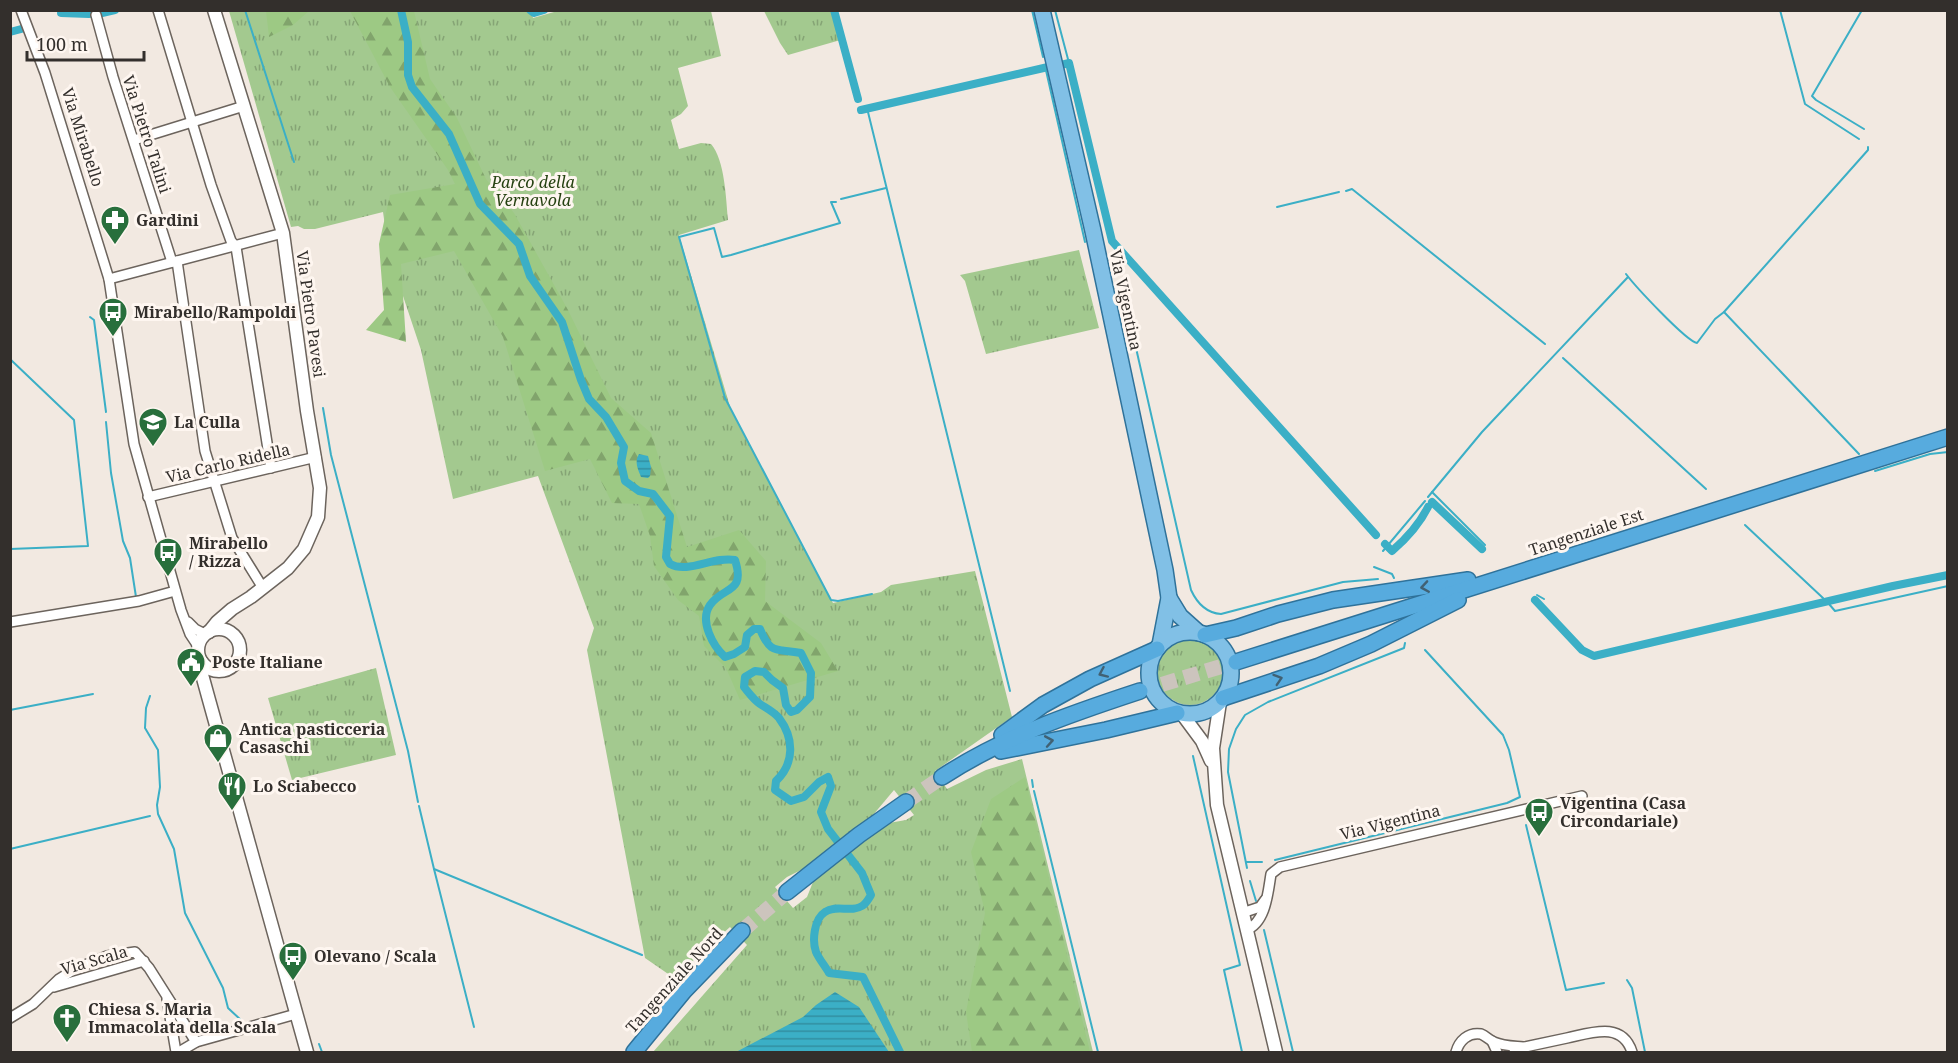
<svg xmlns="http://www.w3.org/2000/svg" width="1958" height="1063" viewBox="0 0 1958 1063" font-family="'Noto Serif',serif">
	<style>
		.grass { fill: url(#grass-tufts); fill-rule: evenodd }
		.forest { fill: url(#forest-firs) }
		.water { fill: url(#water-rules) }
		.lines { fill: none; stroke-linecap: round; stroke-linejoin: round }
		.stream { stroke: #3bafc6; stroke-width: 2 }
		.canal { stroke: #3bafc6; stroke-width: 8 }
		.trunk-tunnel { stroke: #ccc4bd; stroke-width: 15; stroke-dasharray: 15 8; stroke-linecap: butt }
		.minor-casing { stroke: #6c645d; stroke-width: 12 }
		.tertiary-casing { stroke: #6c645d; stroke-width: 15 }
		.primary-casing { stroke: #2f729a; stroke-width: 18 }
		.trunk-casing { stroke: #2f729a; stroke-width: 18 }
		.minor { stroke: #fff; stroke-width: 9 }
		.tertiary { stroke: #fff; stroke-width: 12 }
		.primary { stroke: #81c0e6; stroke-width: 15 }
		.trunk { stroke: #57abde; stroke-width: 15 }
		.oneway { stroke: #416173 }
		.labels { text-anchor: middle; stroke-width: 6; stroke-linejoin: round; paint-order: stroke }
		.street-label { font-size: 16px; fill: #332f2c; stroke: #fef6f0 }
		.park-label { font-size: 16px; font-style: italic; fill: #264212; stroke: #fef6f0 }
		.poi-label { font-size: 16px; font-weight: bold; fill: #332f2c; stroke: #fef6f0; text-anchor: start }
	</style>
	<defs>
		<pattern id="grass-tufts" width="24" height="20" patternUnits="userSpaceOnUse" patternTransform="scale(1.5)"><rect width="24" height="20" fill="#a3c98f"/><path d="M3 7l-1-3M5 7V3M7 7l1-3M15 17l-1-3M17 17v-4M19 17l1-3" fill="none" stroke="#85a475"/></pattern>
		<pattern id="forest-firs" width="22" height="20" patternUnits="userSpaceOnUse" patternTransform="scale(1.5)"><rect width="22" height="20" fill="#9dc984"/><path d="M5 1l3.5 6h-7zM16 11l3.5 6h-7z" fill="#81a46c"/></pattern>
		<pattern id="water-rules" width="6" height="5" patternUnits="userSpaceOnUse" patternTransform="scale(1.5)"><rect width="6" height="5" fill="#3bafc6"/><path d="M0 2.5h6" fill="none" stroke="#328fa1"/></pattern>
	</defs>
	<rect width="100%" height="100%" fill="#f2e9e1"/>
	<g class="grass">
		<path d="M531 10 533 18 561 10 711 11 721 56 678 68 688 106 681 114 671 120 679 149 701 143 711 144C725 160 726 199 728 220L679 235 731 410 833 603 881 592 891 585 975 571 1012 717 935 771 947 789 986 770 1022 759 1093 1052H653L747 945 730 927 674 978 645 958 587 650 594 628 538 476 453 499 421 350 389 254 383 212 315 229H304L298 226 291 227 229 11ZM894 790 914 815 906 820 883 824 815 877 807 897 793 908 775 887 787 877 805 868 873 815Z"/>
		<path d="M764 11H836L844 39 788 55 780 43Z"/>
		<path d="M1079 250 1099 328 986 354 965 281 960 275Z"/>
		<circle cx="1190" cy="672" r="33"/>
		<path d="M376 668 396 755 292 780 268 698Z"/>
	</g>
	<g class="forest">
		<path d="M266 11V10L309 11 293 25 269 37Z"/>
		<path d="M350 11H414L430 79 457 118 486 179 514 213 568 310 611 398 651 433 687 547 739 530 766 561 765 601 821 643 838 671 740 700 726 668 704 646 699 616 678 600 654 566 650 536 639 504 612 503 590 459 545 471 503 337 454 251 401 264 406 342 366 330 384 310 379 244 390 195 455 184 448 170 390 87Z"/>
		<path d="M1025 777 1090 1052H972L966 1012 985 913 971 852 991 799Z"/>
	</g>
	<g class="water">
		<path d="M639 454 648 456 651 467 650 476 648 478 641 477C638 469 634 462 639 454Z"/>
		<path d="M835 992 859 1007 889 1052H736L803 1017 816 1005Z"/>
	</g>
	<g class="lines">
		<g class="stream">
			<path d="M245 10 294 162"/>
			<path d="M1032 10 1043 57"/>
			<path d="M1055 10 1069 63"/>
			<path d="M1780 10 1805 104 1859 139"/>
			<path d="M1862 10 1812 96 1816 100 1864 129"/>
			<path d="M1045 66 1085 242"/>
			<path d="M867 108 1010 691"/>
			<path d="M1346 191 1352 189 1545 344"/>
			<path d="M841 199 886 188"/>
			<path d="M836 202H831L840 223 731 255 722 257 714 228 679 237 725 398 831 600 838 601 872 594"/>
			<path d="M1277 207 1339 192"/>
			<path d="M1626 274C1635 286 1686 341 1697 343L1715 319 1724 312 1868 150V147"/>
			<path d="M1724 312 1859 454"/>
			<path d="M90 317 94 320 106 412"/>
			<path d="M1131 326 1191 590C1197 603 1206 613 1221 614L1343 582 1378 579"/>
			<path d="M1563 358 1706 489"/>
			<path d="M10 359 74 420 88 546 10 549"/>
			<path d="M323 408 331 455 408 751 418 802"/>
			<path d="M106 422 111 473 123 541 130 558 136 597"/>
			<path d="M1875 471 1930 454 1948 452"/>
			<path d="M1432 492 1485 545"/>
			<path d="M1428 497 1482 432 1628 277"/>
			<path d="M1745 525 1823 598"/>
			<path d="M1383 551 1425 501"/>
			<path d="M1374 567 1392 574 1394 578"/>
			<path d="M1537 595 1544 599"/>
			<path d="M1829 604 1835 611 1948 586"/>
			<path d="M150 696 146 708 145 728 158 750 160 787 157 805 158 814 174 849 185 913 223 988 228 1008 242 1021"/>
			<path d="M10 710 93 694"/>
			<path d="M1193 756 1240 965 1224 970 1242 1052"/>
			<path d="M1032 780 1033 787"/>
			<path d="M1034 791 1098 1052"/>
			<path d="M419 806 434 869 642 955"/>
			<path d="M1526 825 1566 990 1604 983"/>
			<path d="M10 849 150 816"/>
			<path d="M1275 860 1507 803 1520 797 1509 750 1503 735 1425 650"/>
			<path d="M1246 862H1262"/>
			<path d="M1247 868 1228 772 1229 749 1236 729 1245 715 1268 702 1404 648 1405 643"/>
			<path d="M434 869 474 1027"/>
			<path d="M1250 881 1256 901"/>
			<path d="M1264 930 1293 1052"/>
			<path d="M1627 980 1632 988 1645 1052"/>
			<path d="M319 1044 322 1052"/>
		</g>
		<g class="canal">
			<path d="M401 10 408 42V75L412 87 449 134 480 204 519 244 530 276 562 322 581 380 589 399 606 417 624 447 621 463 625 481 639 491 653 494 670 516 666 557 670 564C688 574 713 556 735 560 746 594 723 586 710 605 699 621 713 646 725 657L734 654 745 647 747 635 754 629H760C771 656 777 648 801 653L811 673 810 697 797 710 791 712 786 705 783 688 772 680 764 672 755 671 745 677 744 687C749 693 753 699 760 704 766 708 774 712 779 718 794 738 795 763 776 781L775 790 791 801 804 797 819 782 828 777 831 786 821 812 828 829 862 873 871 895C869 898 866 904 862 906 851 913 836 904 825 912 814 919 812 941 816 952 819 959 825 966 829 973L863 977 900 1052"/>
			<path d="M530 10 534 13 544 10"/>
			<path d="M834 10 858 99"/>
			<path d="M61 13 89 14"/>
			<path d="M102 13 115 10"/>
			<path d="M10 32 25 28"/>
			<path d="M1061 65 1069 63 1112 241 1376 535"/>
			<path d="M861 110 1048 67"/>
			<path d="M1432 502 1482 549"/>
			<path d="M1385 544 1392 551C1406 539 1420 523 1428 507"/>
			<path d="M1535 600 1582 650 1594 656 1893 586 1948 575"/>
		</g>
		<g class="trunk-tunnel">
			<path d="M1140 691 1236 662"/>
			<path d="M906 802 942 777"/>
			<path d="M742 931 787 892"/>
		</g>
		<g class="minor-casing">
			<g id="minor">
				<path d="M21 10 45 73 109 279 134 444 181 610 190 634 198 646"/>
				<path d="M158 10 211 185 231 241 236 247 271 468"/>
				<path d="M96 15 113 77 172 262"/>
				<path d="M134 140 244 106"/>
				<path d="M177 261 205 451 232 538 263 588"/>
				<path d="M109 279 283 233"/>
				<path d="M148 497 316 457"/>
				<path d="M10 622 139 601 175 591"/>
				<path d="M188 622 195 629 205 634"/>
				<path d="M1242 913 1260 907 1265 900"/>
				<path d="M1246 930C1266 923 1268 892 1271 874L1280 867 1582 796"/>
				<path d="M54 987 144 961"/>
				<path d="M167 999 176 1052"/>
				<path d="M10 1018 33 1004 59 979 75 969 107 956 135 952 149 968 196 1042"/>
				<path d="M1492 1041 1497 1052"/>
				<path d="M179 1052 196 1042 296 1014"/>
				<path d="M1456 1052C1459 1041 1468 1032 1481 1034 1486 1036 1489 1040 1494 1042 1503 1046 1513 1046 1523 1047"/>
				<path d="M1514 1052 1525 1047C1539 1044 1553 1041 1567 1038 1591 1033 1622 1021 1632 1052"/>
			</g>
		</g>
		<g class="tertiary-casing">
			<g id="tertiary">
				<circle cx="219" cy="650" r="21"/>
				<path d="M209 632 217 622 232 609 251 597 288 568 304 549 318 517 320 488 307 411 283 233 214 10"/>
				<path d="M201 661V671L209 700 307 1052"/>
				<path d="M1220 702 1213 748 1217 805 1276 1052"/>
				<path d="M1182 714 1202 741 1211 761"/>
			</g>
		</g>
		<g class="primary-casing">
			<g id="primary">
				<path d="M1042 10 1093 231 1165 570 1169 598 1160 645"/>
				<path d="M1169 598 1180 616 1199 633"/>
				<circle cx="1190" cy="673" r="41"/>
			</g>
		</g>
		<g class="trunk-casing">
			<g id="trunk">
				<path d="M1205 635 1236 628 1278 614 1333 600 1468 580"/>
				<path d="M1236 662 1948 437"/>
				<path d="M1223 698 1319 666 1371 644 1458 600"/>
				<path d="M1002 735 1043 705 1090 679 1157 649"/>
				<path d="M1001 751 1106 730 1177 713"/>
				<path d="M942 777C1003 737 1070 714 1140 691"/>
				<path d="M787 892 859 835 906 802"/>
				<path d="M634 1052 684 991 742 931"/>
			</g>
		</g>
		<use href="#minor" class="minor"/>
		<use href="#tertiary" class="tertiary"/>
		<use href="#primary" class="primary"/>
		<use href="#trunk" class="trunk"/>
	</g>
	<defs><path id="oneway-chevron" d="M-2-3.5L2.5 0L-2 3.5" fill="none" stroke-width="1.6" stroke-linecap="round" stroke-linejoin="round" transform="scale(1.5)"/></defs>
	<g class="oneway">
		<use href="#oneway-chevron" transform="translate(1425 587) rotate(171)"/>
		<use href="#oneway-chevron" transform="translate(1103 673) rotate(156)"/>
		<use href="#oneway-chevron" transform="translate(1278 679) rotate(-18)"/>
		<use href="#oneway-chevron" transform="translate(1049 741) rotate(-10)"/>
	</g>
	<defs>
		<g id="pharmacy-pin" transform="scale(1.5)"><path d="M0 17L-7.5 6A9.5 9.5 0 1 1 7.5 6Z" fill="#286f3c" stroke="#fef6f0"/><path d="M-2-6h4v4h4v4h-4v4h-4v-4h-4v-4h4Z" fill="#fff"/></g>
		<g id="bus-pin" transform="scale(1.5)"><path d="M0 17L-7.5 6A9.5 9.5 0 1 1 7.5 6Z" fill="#286f3c" stroke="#fef6f0"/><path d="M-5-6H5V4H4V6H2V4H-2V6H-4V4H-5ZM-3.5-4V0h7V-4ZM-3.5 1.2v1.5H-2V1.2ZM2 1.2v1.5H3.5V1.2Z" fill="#fff"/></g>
		<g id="school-pin" transform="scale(1.5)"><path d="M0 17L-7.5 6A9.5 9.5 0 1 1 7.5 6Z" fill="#286f3c" stroke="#fef6f0"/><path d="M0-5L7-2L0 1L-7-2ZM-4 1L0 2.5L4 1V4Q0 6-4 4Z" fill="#fff"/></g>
		<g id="civic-pin" transform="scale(1.5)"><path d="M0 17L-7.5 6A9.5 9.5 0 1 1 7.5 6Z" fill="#286f3c" stroke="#fef6f0"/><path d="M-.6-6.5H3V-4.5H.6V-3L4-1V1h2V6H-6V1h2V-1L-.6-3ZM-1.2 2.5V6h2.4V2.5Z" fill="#fff"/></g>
		<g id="shop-pin" transform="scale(1.5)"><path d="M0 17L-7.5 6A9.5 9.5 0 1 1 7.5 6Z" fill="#286f3c" stroke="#fef6f0"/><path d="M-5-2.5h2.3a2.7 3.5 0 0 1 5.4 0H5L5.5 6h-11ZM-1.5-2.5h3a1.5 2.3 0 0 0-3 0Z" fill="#fff"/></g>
		<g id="restaurant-pin" transform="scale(1.5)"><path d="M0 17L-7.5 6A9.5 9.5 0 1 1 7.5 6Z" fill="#286f3c" stroke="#fef6f0"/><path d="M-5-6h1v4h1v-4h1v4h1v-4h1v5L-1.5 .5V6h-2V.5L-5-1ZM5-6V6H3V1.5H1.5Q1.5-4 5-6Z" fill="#fff"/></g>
		<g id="church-pin" transform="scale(1.5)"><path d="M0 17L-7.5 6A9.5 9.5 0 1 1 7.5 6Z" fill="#286f3c" stroke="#fef6f0"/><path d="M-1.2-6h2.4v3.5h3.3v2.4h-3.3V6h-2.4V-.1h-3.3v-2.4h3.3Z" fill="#fff"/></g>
	</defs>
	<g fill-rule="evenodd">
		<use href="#pharmacy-pin" x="115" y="220"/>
		<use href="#bus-pin" x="113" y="312"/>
		<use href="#school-pin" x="153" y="422"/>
		<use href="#bus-pin" x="168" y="552"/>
		<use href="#civic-pin" x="191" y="662"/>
		<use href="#shop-pin" x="218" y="738"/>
		<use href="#restaurant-pin" x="232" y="786"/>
		<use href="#bus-pin" x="1539" y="812"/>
		<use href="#bus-pin" x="293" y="956"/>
		<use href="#church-pin" x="67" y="1018"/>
	</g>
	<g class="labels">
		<g class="street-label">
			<text transform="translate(147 134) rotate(72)" y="6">Via Pietro Talini</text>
			<text transform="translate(83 137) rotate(72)" y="6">Via Mirabello</text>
			<text transform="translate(1126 300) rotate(78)" y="6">Via Vigentina</text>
			<text transform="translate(311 314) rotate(82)" y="6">Via Pietro Pavesi</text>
			<text transform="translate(228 463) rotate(-13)" y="6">Via Carlo Ridella</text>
			<text transform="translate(1586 532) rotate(-18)" y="6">Tangenziale Est</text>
			<text transform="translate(1390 822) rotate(-14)" y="6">Via Vigentina</text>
			<text transform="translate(94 960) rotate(-16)" y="6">Via Scala</text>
			<text transform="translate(674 980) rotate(-48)" y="6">Tangenziale Nord</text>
		</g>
		<g class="park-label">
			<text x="533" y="188">Parco della<tspan x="533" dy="18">Vernavola</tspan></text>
		</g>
		<g class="poi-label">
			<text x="136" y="226">Gardini</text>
			<text x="134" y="318">Mirabello/Rampoldi</text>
			<text x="174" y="428">La Culla</text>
			<text x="189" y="549">Mirabello<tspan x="189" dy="18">/ Rizza</tspan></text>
			<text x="212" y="668">Poste Italiane</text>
			<text x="239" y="735">Antica pasticceria<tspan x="239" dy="18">Casaschi</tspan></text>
			<text x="253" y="792">Lo Sciabecco</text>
			<text x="1560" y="809">Vigentina (Casa<tspan x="1560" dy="18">Circondariale)</tspan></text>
			<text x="314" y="962">Olevano / Scala</text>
			<text x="88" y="1015">Chiesa S. Maria<tspan x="88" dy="18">Immacolata della Scala</tspan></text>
		</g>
	</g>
	<rect width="1958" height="1063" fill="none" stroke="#332f2c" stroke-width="24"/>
	<path d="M27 51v9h117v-9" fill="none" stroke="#332f2c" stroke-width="3"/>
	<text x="36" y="51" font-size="18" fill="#332f2c" stroke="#fef6f0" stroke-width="4.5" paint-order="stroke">100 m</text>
</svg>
